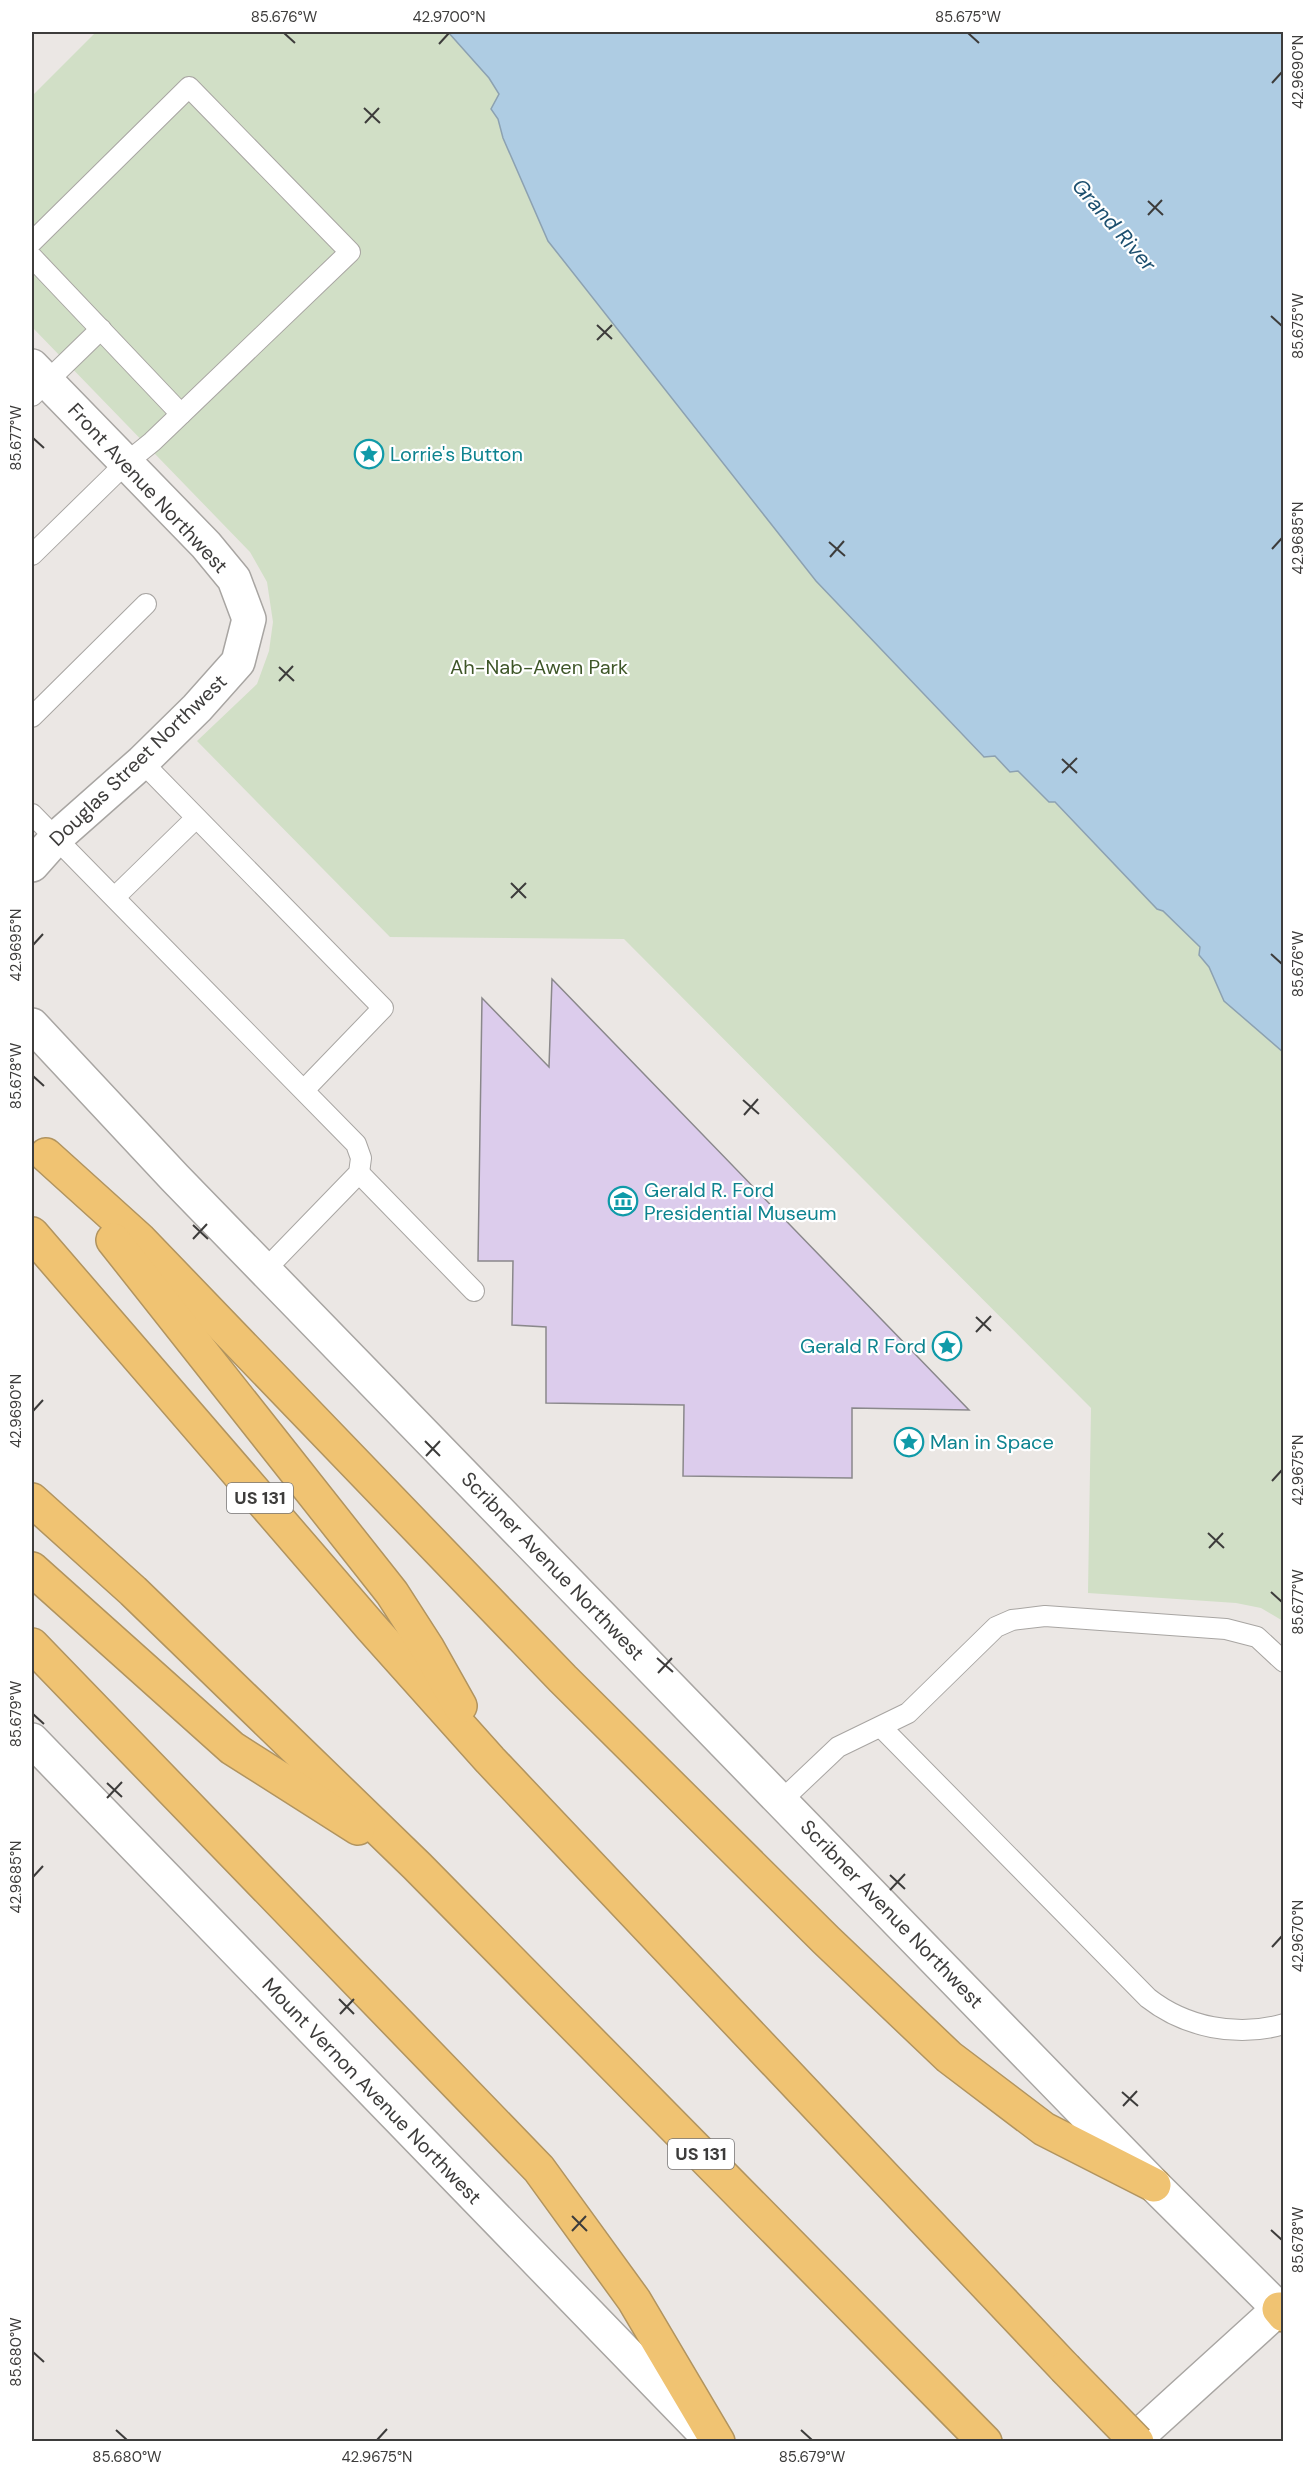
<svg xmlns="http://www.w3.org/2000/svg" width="1315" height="2473" viewBox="0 0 1315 2473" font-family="'DM Sans',sans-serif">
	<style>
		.green { fill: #d1dfc6 }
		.water { fill: #aecce3; stroke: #8ca1b1; stroke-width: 1.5 }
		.building { fill: #dcccec; stroke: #8a888b; stroke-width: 1.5 }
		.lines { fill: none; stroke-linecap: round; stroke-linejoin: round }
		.lane-casing { stroke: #a8a5a2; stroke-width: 22 }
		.street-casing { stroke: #a8a5a2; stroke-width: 36 }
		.secondary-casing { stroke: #a8a5a2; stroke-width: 36 }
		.highway-casing { stroke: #b1945f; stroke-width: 36 }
		.lane { stroke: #fff; stroke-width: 20 }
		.street { stroke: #fff; stroke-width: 33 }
		.secondary { stroke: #fff; stroke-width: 33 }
		.highway { stroke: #f0c372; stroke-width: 33 }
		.highway-bridge-casing { stroke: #b1945f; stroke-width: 36; stroke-linecap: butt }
		.highway-bridge { stroke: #f0c372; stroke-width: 33 }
		.ticks { fill: none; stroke: #3d3c3b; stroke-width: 2 }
		.labels { text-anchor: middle; stroke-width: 4.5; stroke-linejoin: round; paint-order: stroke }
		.shield { fill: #fff; stroke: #777676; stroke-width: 1.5 }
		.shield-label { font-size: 18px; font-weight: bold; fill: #3d3c3b }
		.culture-label { font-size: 20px; fill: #0d838f; stroke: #fff; text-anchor: start }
		.street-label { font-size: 20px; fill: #3d3c3b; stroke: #fff }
		.park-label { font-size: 20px; fill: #3e5628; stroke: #fff }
		.water-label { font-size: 21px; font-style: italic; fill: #1c4f6f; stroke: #fff }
		.neatline { fill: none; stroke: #3d3c3b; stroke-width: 2 }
		.ticks-label { font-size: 15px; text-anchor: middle; fill: #3d3c3b }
	</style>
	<rect width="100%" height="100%" fill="#ebe7e4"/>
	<path class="green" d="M96 32H448L489 78 499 94 492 109 498 119 503 138 548 241 816 581 983 757 995 756 1010 772 1018 771 1049 802H1054L1157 909 1163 911 1201 948 1199 955 1209 967 1224 1001 1283 1052V1621L1261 1608 1236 1603 1088 1593 1091 1408 624 939 390 937 197 741 257 684 269 651 273 622 267 582 250 552 32 327V96Z"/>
	<path class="water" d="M448 32H1283V1052L1224 1001 1209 967 1199 955 1200 947 1163 911 1157 909 1055 802H1049L1018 771 1010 772 995 756 984 757 816 581 548 241 503 138 498 119 491 109 499 94 489 78Z"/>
	<path class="building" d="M552 979 914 1353 969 1410 852 1408V1478L683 1476 684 1405 546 1403V1327L512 1325 513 1261H478L482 998 549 1067Z"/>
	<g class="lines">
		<g class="lane-casing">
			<g id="lane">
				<path d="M32 242 189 87 350 252 152 442 126 463 32 555"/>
				<path d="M32 257 181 414"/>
				<path d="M32 396 101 329"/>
				<path d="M32 717 146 604"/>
				<path d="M142 762 383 1008 304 1090"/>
				<path d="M32 814 356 1144 361 1158 359 1173 265 1270"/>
				<path d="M115 897 196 818"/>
				<path d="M359 1173 474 1291"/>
				<path d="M881 1727 1148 1998C1185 2027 1237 2038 1284 2024"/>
				<path d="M781 1801 838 1747 908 1713 996 1627 1012 1620 1045 1616 1226 1629 1257 1637 1284 1662"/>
			</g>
		</g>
		<g class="street-casing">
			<path id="street" d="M32 366 206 545 234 579 249 619 238 662 197 708 142 762 56 838 32 865"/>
		</g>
		<g class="secondary-casing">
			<g id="secondary">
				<path d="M32 1025 175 1178 1154 2185 1279 2309"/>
				<path d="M32 1740 709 2438"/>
				<path d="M1132 2442 1284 2304"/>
			</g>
		</g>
		<g class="highway-casing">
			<g id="highway">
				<path d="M46 1155 139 1239 563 1679 826 1940 949 2057 1044 2129 1154 2185"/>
				<path d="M32 1234 371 1627 490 1760 1065 2368"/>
				<path d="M113 1240 392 1593 428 1649 460 1706"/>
				<path d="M32 1500 133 1591 417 1866 985 2442"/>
				<path d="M32 1569 232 1748 358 1828"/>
				<path d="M32 1645 539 2169 634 2300 718 2442"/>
				<path d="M1279 2309 1284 2315"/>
			</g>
		</g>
		<use href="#lane" class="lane"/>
		<use href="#street" class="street"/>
		<use href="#secondary" class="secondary"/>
		<use href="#highway" class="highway"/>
		<g class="highway-bridge-casing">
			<path id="highway-bridge" d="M1065 2368 1137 2442"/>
		</g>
		<use href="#highway-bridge" class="highway-bridge"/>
	</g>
	<path class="ticks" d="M284 33 295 43M968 33 979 43M439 44 449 33M1272 83 1282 72M364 108 380 123M365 123 379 108M1148 201 1163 215M1148 215 1162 200M1271 316 1282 326M597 325 612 339M597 340 612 325M33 438 44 448M829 542 845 556M1272 549 1282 538M830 557 844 541M279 667 294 681M279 681 293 666M1062 759 1077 773M1062 773 1077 758M511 883 526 898M511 898 526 883M33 945 43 934M1271 954 1282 964M33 1076 44 1086M743 1100 759 1114M744 1115 758 1099M193 1225 208 1239M193 1239 207 1224M976 1317 991 1331M976 1332 991 1316M33 1411 43 1400M425 1441 440 1456M426 1456 440 1441M1272 1481 1282 1470M1208 1533 1224 1548M1209 1548 1223 1533M1271 1592 1282 1602M657 1658 673 1672M658 1673 672 1658M33 1714 44 1724M107 1783 122 1797M107 1798 122 1782M890 1875 905 1889M33 1877 43 1866M890 1890 905 1874M1272 1947 1282 1936M339 1999 354 2014M340 2014 354 1999M1122 2092 1138 2106M1123 2106 1137 2091M572 2216 587 2231M1271 2230 1282 2240M572 2231 586 2216M33 2352 44 2362M116 2430 127 2440M801 2430 812 2440M377 2440 387 2429"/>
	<defs>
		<g id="sight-ring" transform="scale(1.5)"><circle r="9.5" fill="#fff" stroke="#0f9aa8" stroke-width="1.5"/><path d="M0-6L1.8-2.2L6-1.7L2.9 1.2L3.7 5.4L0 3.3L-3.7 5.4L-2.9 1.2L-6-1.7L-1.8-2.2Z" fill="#0f9aa8"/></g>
		<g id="museum-ring" transform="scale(1.5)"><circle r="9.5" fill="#fff" stroke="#0f9aa8" stroke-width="1.5"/><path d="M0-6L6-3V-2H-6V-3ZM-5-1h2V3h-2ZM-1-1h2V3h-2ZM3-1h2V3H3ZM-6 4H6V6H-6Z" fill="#0f9aa8"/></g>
	</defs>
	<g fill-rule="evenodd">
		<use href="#sight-ring" x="369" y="454"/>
		<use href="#museum-ring" x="623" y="1201"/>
		<use href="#sight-ring" x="947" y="1346"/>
		<use href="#sight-ring" x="909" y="1442"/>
	</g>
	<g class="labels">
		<g class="shield">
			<rect x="227" y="1483" width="66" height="30" rx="4.5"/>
			<rect x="668" y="2139" width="66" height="30" rx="4.5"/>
		</g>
		<g class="shield-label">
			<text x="260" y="1504">US 131</text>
			<text x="701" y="2160">US 131</text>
		</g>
		<g class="culture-label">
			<text x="390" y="461">Lorrie's Button</text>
			<text x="644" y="1197">Gerald R. Ford<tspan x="644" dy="23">Presidential Museum</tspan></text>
			<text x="926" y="1353" text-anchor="end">Gerald R Ford</text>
			<text x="930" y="1449">Man in Space</text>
		</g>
		<g class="street-label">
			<text transform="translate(148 488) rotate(47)" y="7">Front Avenue Northwest</text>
			<text transform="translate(138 760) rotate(-44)" y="7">Douglas Street Northwest</text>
			<text transform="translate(553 1566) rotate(46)" y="7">Scribner Avenue Northwest</text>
			<text transform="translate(892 1914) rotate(46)" y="7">Scribner Avenue Northwest</text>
			<text transform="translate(372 2091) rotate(46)" y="7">Mount Vernon Avenue Northwest</text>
		</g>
		<g class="park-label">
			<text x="539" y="674">Ah-Nab-Awen Park</text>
		</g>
		<g class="water-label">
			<text transform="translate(1114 225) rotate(49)" y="7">Grand River</text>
		</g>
	</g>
	<rect width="1315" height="2473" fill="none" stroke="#ffffff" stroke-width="66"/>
	<rect x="33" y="33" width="1249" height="2407" class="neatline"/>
	<g class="ticks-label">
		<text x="284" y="22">85.676°W</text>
		<text x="449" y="22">42.9700°N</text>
		<text x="968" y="22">85.675°W</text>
		<text transform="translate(1298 72) rotate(-90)" y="5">42.9690°N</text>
		<text transform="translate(1298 326) rotate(-90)" y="5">85.675°W</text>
		<text transform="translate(16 438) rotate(-90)" y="5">85.677°W</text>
		<text transform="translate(1298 538) rotate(-90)" y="5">42.9685°N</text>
		<text transform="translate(16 945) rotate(-90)" y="5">42.9695°N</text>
		<text transform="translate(1298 964) rotate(-90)" y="5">85.676°W</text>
		<text transform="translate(16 1076) rotate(-90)" y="5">85.678°W</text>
		<text transform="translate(16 1411) rotate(-90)" y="5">42.9690°N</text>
		<text transform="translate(1298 1470) rotate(-90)" y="5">42.9675°N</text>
		<text transform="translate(1298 1602) rotate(-90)" y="5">85.677°W</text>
		<text transform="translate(16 1714) rotate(-90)" y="5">85.679°W</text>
		<text transform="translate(16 1877) rotate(-90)" y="5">42.9685°N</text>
		<text transform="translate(1298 1936) rotate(-90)" y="5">42.9670°N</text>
		<text transform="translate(1298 2240) rotate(-90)" y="5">85.678°W</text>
		<text transform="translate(16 2352) rotate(-90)" y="5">85.680°W</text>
		<text x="127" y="2462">85.680°W</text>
		<text x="377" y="2462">42.9675°N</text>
		<text x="812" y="2462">85.679°W</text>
	</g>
</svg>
